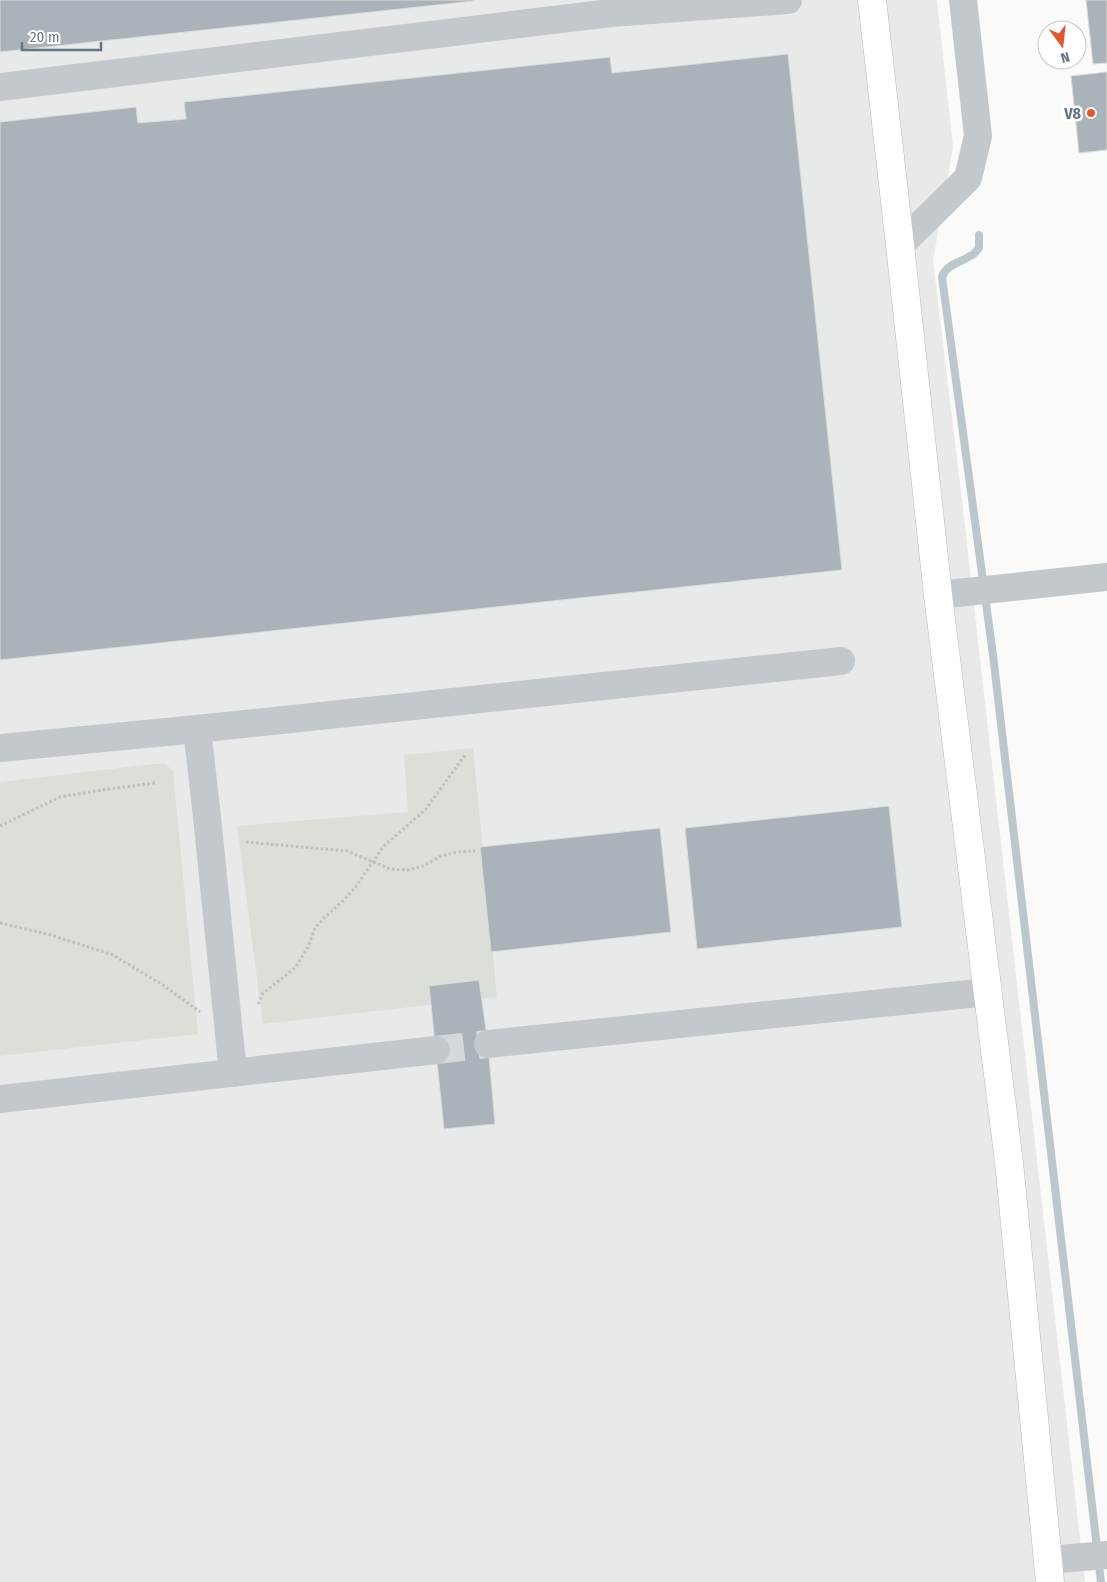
<svg xmlns="http://www.w3.org/2000/svg" width="1107" height="1582" viewBox="0 0 1107 1582" font-family="'Fira Sans Condensed',sans-serif">
	<style>
		.built { fill: #e8e9e9 }
		.green { fill: #dadfd7 }
		.lines { fill: none; stroke-linecap: round; stroke-linejoin: round }
		.stream { stroke: #bbc7cb; stroke-width: 8 }
		.building { fill: #aab3b9; stroke: #dcdcda }
		.minor-tunnel { stroke: #d5d9db; stroke-width: 28; stroke-dasharray: 28 14; stroke-linecap: butt }
		.major-casing { stroke: #b5babe; stroke-width: 29 }
		.path { stroke: #bbbfc2; stroke-width: 3; stroke-dasharray: 2.5 2.5; stroke-linecap: butt }
		.minor { stroke: #c3c8cc; stroke-width: 28 }
		.major { stroke: #fff; stroke-width: 28 }
		.poi-dot { fill: #e4572e; stroke: #fff; stroke-width: 2 }
		.labels { text-anchor: middle; stroke-width: 5; stroke-linejoin: round; paint-order: stroke }
		.poi-label { font-size: 16px; font-weight: bold; fill: #657683; stroke: #fff; text-anchor: end }
	</style>
	<rect width="100%" height="100%" fill="#fafaf8"/>
	<path class="built" d="M0 0H937L953 147 933 261 962 500 1085 1582H0Z"/>
	<g class="green">
		<path d="M473 748 497 997 263 1024 237 826 408 812 404 755Z"/>
		<path d="M153 764H166L173 772 198 1034 0 1056V782Z"/>
	</g>
	<g class="lines">
		<path class="stream" d="M979 235V248C976 251 974 255 970 256 960 263 946 264 942 277L993 655 1101 1582"/>
	</g>
	<g class="building">
		<path d="M0 0H474V1L0 52Z"/>
		<path d="M1086 0H1107V63L1093 64Z"/>
		<path d="M788 54 842 570 0 660V122L136 107 138 123 186 119 184 102 610 57 612 73Z"/>
		<path d="M1107 72V150L1079 153 1071 76Z"/>
		<path d="M889 806 902 927 697 949 685 828Z"/>
		<path d="M660 828 671 932 491 952 480 847Z"/>
		<path d="M479 980 488 1044 495 1124 444 1129 429 986Z"/>
	</g>
	<g class="lines">
		<path class="minor-tunnel" d="M436 1050 488 1044"/>
		<g class="major-casing">
			<path id="major" d="M872 0 900 245 938 595 1009 1162 1050 1582"/>
		</g>
		<g class="path">
			<path d="M0 826 60 797 102 790 155 783"/>
			<path d="M246 842 347 851 390 869 408 870 423 866 441 856 457 852 475 851"/>
			<path d="M0 923 51 935 113 955 163 985 200 1012"/>
			<path d="M258 1004 263 993 295 968 308 947 315 928 325 917 344 900 357 885 383 847 426 809 465 755"/>
		</g>
		<g class="minor">
			<path d="M0 87 611 13 788 0"/>
			<path d="M900 245 968 178 978 136 963 0"/>
			<path d="M938 595 1107 577"/>
			<path d="M197 729 207 817 233 1073"/>
			<path d="M0 748 197 729 841 661"/>
			<path d="M488 1044 988 992"/>
			<path d="M0 1099 436 1050"/>
			<path d="M1047 1560 1107 1555"/>
		</g>
		<use href="#major" class="major"/>
	</g>
	<circle class="poi-dot" cx="1091" cy="113" r="5"/>
	<g class="labels">
		<g class="poi-label">
			<text x="1081" y="119">V8</text>
		</g>
	</g>
	<g transform="translate(1062 45) rotate(165)"><circle r="24" fill="#ffffff" stroke="#c1c8cd"/>
	<path d="M0-4L9 19L0 12L-9 19Z" fill="#e4572e"/>
	<text y="-8" font-size="14" font-weight="bold" text-anchor="middle" fill="#657683">N</text>
	</g>
	<path d="M22 42v8h79v-8" fill="none" stroke="#657683" stroke-width="2.5"/>
	<text x="30" y="42" font-size="15" fill="#657683" stroke="#ffffff" stroke-width="4" paint-order="stroke">20 m</text>
</svg>
